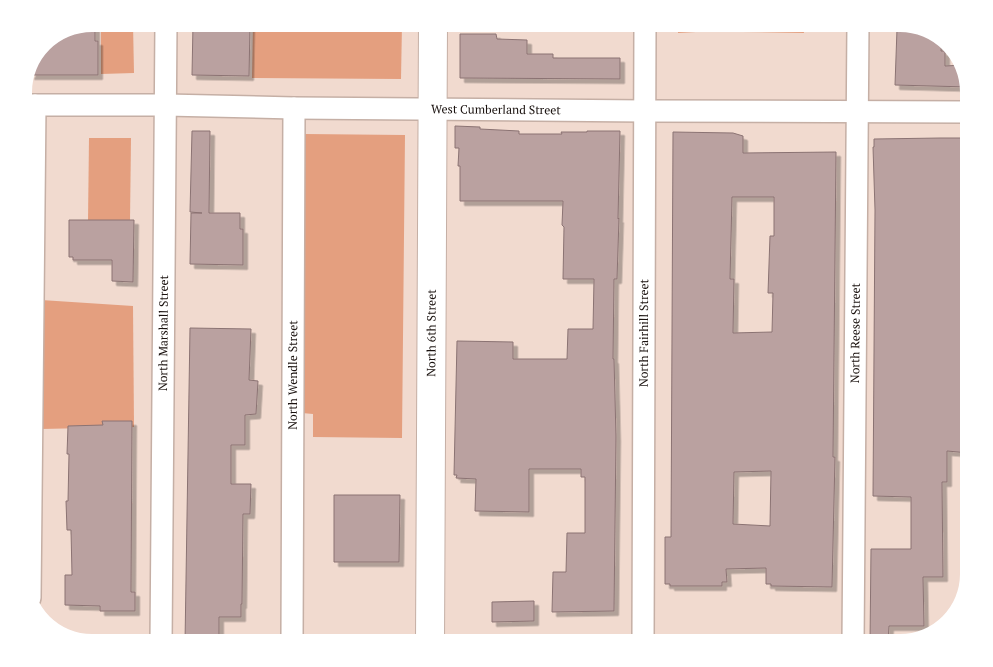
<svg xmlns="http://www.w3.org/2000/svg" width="993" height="667" viewBox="0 0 993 667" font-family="'PT Serif',serif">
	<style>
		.green { fill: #e49f7f }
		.building { fill: #baa1a0; stroke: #8b7373; fill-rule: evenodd; filter: url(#shadow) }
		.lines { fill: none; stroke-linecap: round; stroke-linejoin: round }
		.street-casing { stroke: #c5afa5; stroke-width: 24 }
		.secondary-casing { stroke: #c5afa5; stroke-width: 30 }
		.street { stroke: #fff; stroke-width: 21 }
		.secondary { stroke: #fff; stroke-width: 28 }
		.labels { text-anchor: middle; stroke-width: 4; stroke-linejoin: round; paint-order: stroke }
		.street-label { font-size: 12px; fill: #19110e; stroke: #fff }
	</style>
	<defs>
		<filter id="shadow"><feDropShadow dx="4.5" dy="4.5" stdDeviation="0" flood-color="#0004"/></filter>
	</defs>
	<rect width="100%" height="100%" fill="#f1dacf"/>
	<g class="green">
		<path d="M101 24H133L134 73 101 74Z"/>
		<path d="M253 24H402L401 79 252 78Z"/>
		<path d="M678 24H803L804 33 742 32 741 24H714V31L678 33Z"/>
		<path d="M305 134 405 135 402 438 313 437V414L302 413Z"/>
		<path d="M89 138H131L130 221H88Z"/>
		<path d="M41 300 133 306 134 427 41 429Z"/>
	</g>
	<g class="building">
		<path d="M93 24H95V41H98V75H30L44 44Z"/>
		<path d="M193 24H217V25L250 26 249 76 192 75Z"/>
		<path d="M899 24 939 36 942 39 941 51H945V66L963 65 968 87 895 85 897 29 899 30Z"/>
		<path d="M460 34H496L497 39 527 40V54H553V58H620V79L460 78Z"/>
		<path d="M455 126 480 127V129L519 131V134H562L561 132H587V131H620L618 219 619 218 617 279H614L613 359H614L616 437 614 611 552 612 553 572H566L567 533H585V477H581V469H529V512L475 511 476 479 456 478 457 475H454L457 341 513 342V359H567L568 329H593L594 279H563L564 227 562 225 563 201H460V166H458L459 148H455Z"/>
		<path d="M192 131H210L209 213H240V229H243V265L190 264 191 213H202L190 212Z"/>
		<path d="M673 132 733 133 743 136V153L836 152 833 457H835L832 587 771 586V584H766V568L726 569 727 582H722V586H670V584H665V537H671ZM732 197H774V236H770L768 293H773L772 332 733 333 734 279H730ZM771 471 770 526 733 524 734 472Z"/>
		<path d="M940 138H969V453L947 451V482H942L943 577H923L924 626H889L888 643H870L871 549H911V497L873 496 875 210 873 147H874V139Z"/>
		<path d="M69 220H134L133 282 112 281V260H73V257H69Z"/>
		<path d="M190 328 251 329 249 380 258 381 256 414 245 415V445H231V484H251L250 514H243L242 604H241V617H219V643H185Z"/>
		<path d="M102 421H132L131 592H135V611H100V606L65 605V575H72L71 530H67L66 501H68L69 454H67L68 426 103 425Z"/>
		<path d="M334 495H400L399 562H334Z"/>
		<path d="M534 601V621L492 622V602Z"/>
	</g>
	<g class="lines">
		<g class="street-casing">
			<g id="street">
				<path id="s1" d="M24 105H166L294 108 645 111 969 112"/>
				<path d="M30 598 35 105"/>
				<path id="s2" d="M161 643 166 24"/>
				<path id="s3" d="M292 643 294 108"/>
				<path id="s4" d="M643 643 645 24"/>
				<path id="s5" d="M853 643 858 24"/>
			</g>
		</g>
		<g class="secondary-casing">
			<g id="secondary">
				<path id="s6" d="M430 643 433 24"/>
			</g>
		</g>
		<use href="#street" class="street"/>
		<use href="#secondary" class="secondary"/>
	</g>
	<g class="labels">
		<g class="street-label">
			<text dy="4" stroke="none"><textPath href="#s1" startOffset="472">West Cumberland Street</textPath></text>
			<text dy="4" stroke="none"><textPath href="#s6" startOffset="310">North 6th Street</textPath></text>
			<text dy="4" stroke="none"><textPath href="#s4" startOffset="310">North Fairhill Street</textPath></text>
			<text dy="4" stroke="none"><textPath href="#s5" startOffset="310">North Reese Street</textPath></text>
			<text dy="4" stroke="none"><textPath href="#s2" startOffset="310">North Marshall Street</textPath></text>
			<text dy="4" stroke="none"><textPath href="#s3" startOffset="268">North Wendle Street</textPath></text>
		</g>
	</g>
	<path d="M0 0H993V667H0ZM92 32H900A60 60 0 0 1 960 92V574A60 60 0 0 1 900 634H92A60 60 0 0 1 32 574V92A60 60 0 0 1 92 32Z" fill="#fff" fill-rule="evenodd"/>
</svg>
